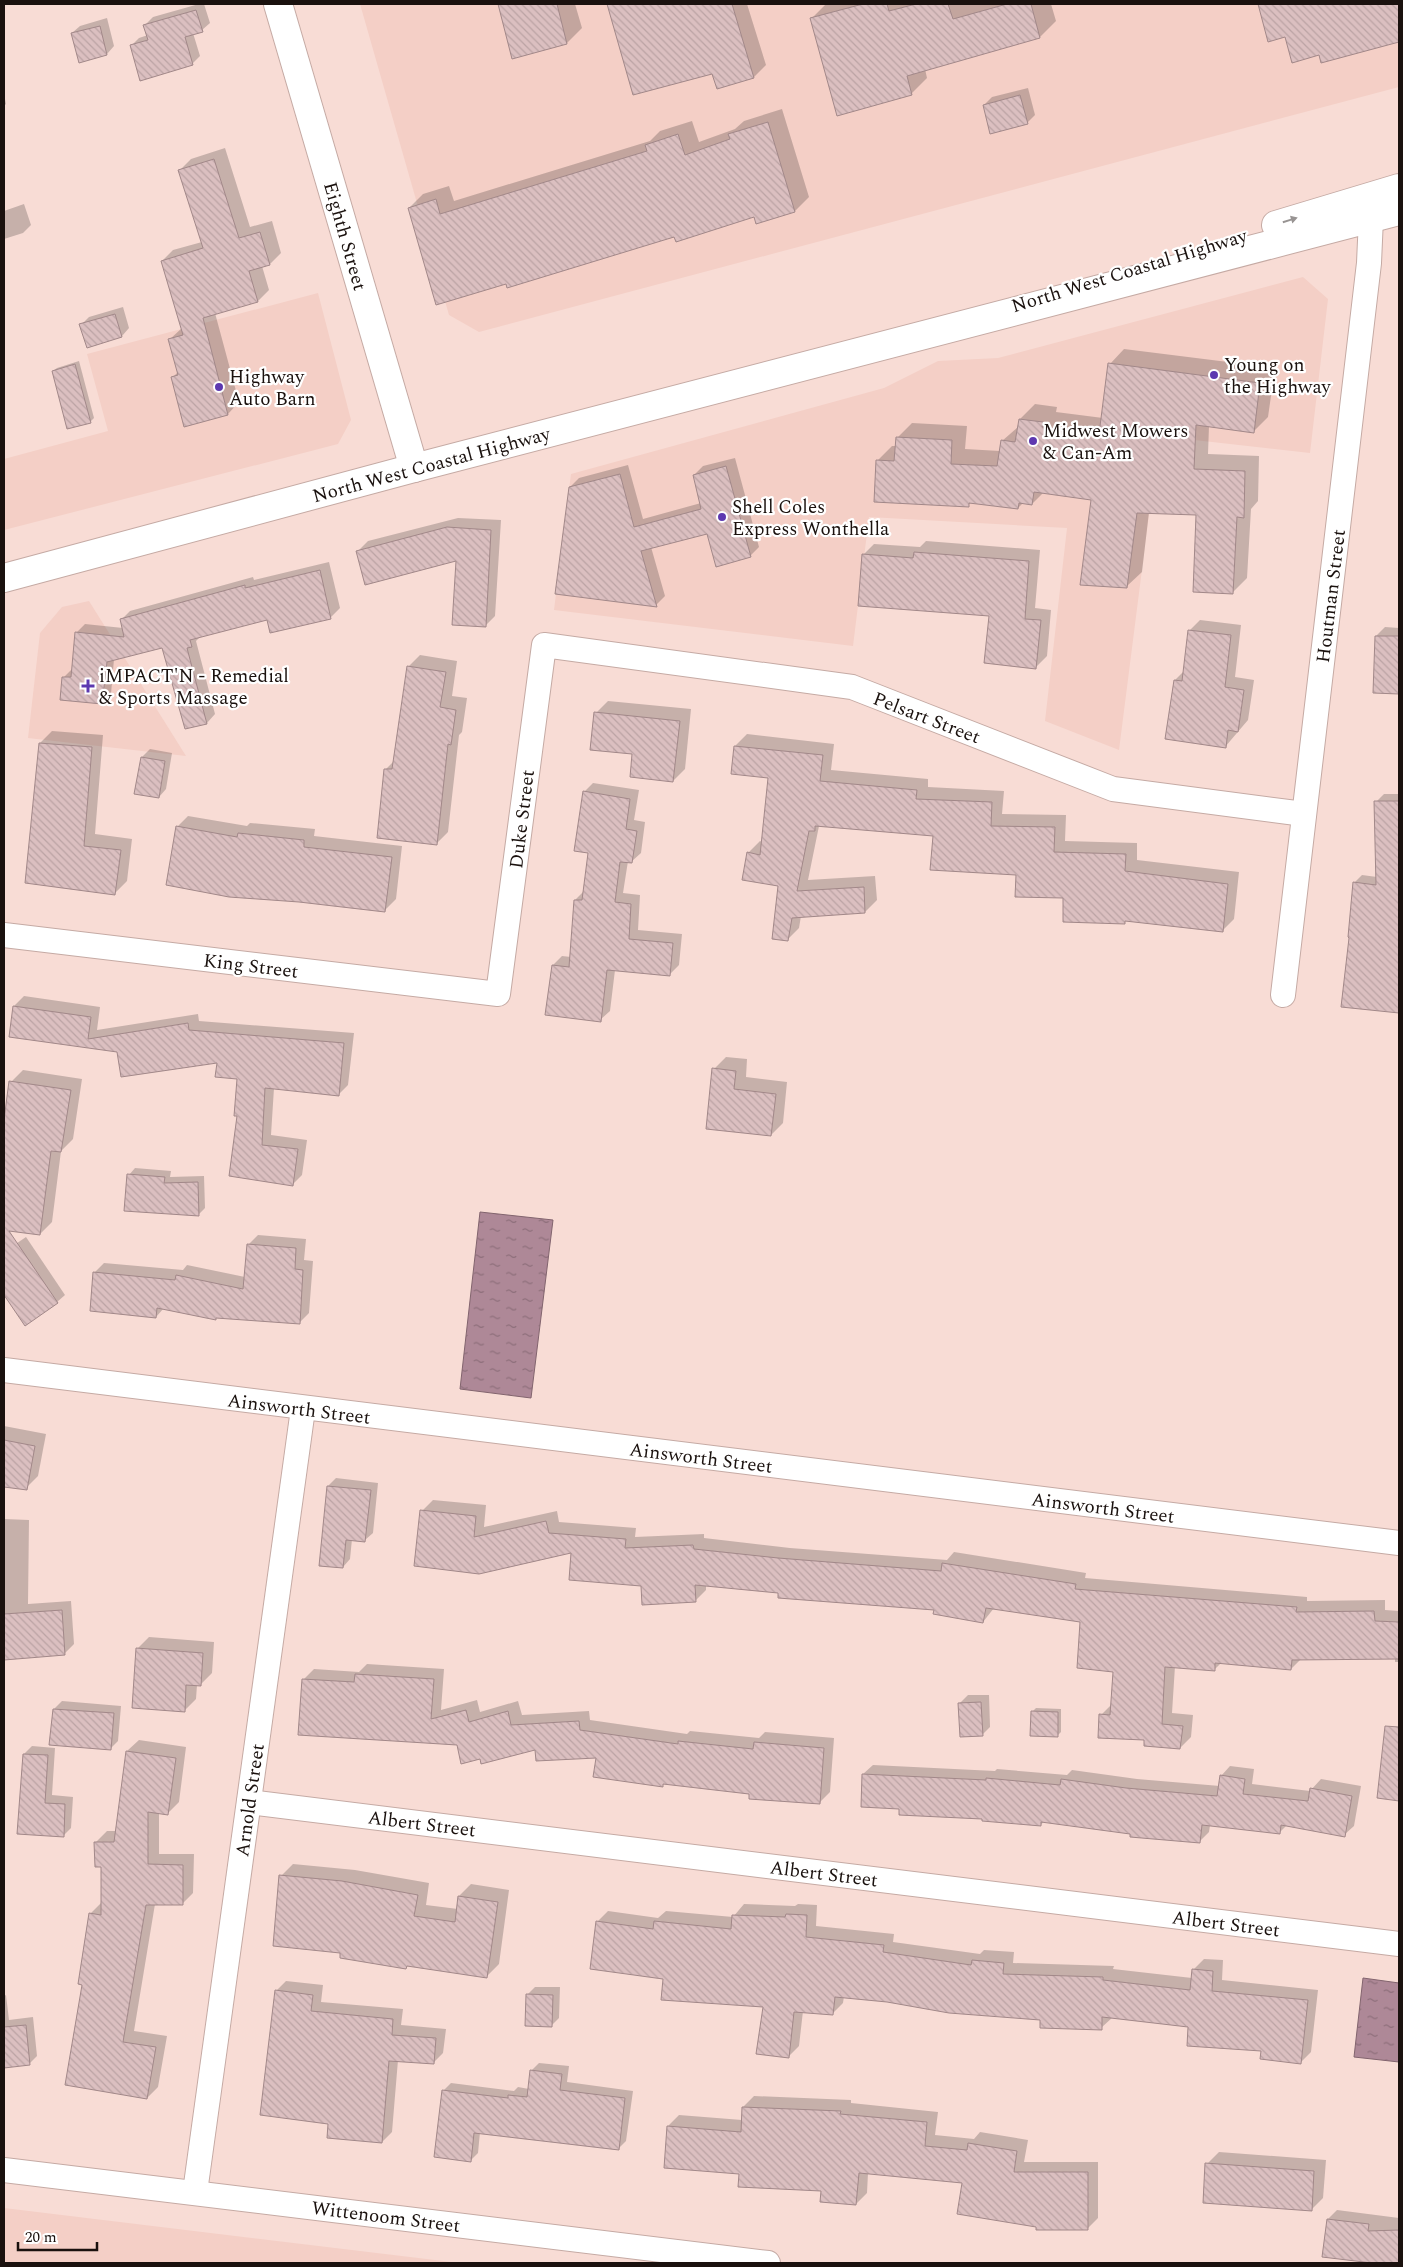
<svg xmlns="http://www.w3.org/2000/svg" width="1403" height="2267" viewBox="0 0 1403 2267" font-family="Spectral,serif">
	<style>
		.built { fill: #f4cfc6 }
		.water { fill: url(#water-ripples); stroke: #82646e }
		.shadow { fill: #0003 }
		.building { fill: url(#building-back-hatch); stroke: #a28889 }
		.lines { fill: none; stroke-linecap: round; stroke-linejoin: round }
		.street-casing { stroke: #c5aaa4; stroke-width: 26 }
		.secondary-casing { stroke: #c5aaa4; stroke-width: 30 }
		.highway-casing { stroke: #c5aaa4; stroke-width: 30 }
		.street { stroke: #fff; stroke-width: 24 }
		.secondary { stroke: #fff; stroke-width: 28 }
		.highway { stroke: #fff; stroke-width: 28 }
		.oneway { fill: #989493 }
		.poi-dot { fill: #5d38b0; stroke: #fff; stroke-width: 2 }
		.labels { text-anchor: middle; stroke-width: 4.5; stroke-linejoin: round; paint-order: stroke }
		.street-label { font-size: 19px; fill: #1a110e; stroke: #fff }
		.poi-label { font-size: 19px; fill: #1a110e; stroke: #fff; text-anchor: start }
	</style>
	<defs>
		<pattern id="water-ripples" width="26" height="14" patternUnits="userSpaceOnUse" patternTransform="scale(1.25)"><rect width="26" height="14" fill="#ae8897"/><path d="M2 4q2-2 4 0t4 0M15 11q2-2 4 0t4 0" fill="none" stroke="#8d6e7a"/></pattern>
		<pattern id="building-back-hatch" width="6" height="6" patternUnits="userSpaceOnUse" patternTransform="scale(1.25)"><rect width="6" height="6" fill="#dbbfc0"/><path d="M-1 5l2 2M0 0l6 6M5-1l2 2" fill="none" stroke="#bba3a4"/></pattern>
	</defs>
	<rect width="100%" height="100%" fill="#f8dcd5"/>
	<g class="built">
		<path d="M360 4H1399V87L479 332 449 315Z"/>
		<path d="M1303 277 1328 299 1310 453 1159 436 1119 750 1045 721 1067 528 869 517 853 646 554 610 571 474 884 388 938 361 998 358Z"/>
		<path d="M318 293 351 420 338 444 4 530V459L108 431 87 354Z"/>
		<path d="M89 601 186 756 28 738 40 633 62 607Z"/>
		<path d="M4 2208 460 2263H4Z"/>
	</g>
	<g class="water">
		<path d="M480 1212 553 1220 531 1398 460 1389Z"/>
		<path d="M1363 1978 1399 1983V2062L1354 2057Z"/>
	</g>
	<g class="shadow">
		<path d="M199 4H204L210 23 202 30 193 33 200 56 192 64 131 46 139 38 148 35 145 25 153 17Z"/>
		<path d="M499 4H575L582 28 567 43 513 57Z"/>
		<path d="M609 4H747L766 65 754 77 713 72 634 94Z"/>
		<path d="M826 4H1051L1056 21 1040 37 925 69 927 78 911 94 811 19Z"/>
		<path d="M1259 4H1399V41L1322 62 1319 54 1286 35 1269 40Z"/>
		<path d="M107 18 114 46 107 54 72 33 80 26Z"/>
		<path d="M1028 88 1035 115 1027 123 984 105 992 97Z"/>
		<path d="M4 94 6 104 4 106Z"/>
		<path d="M782 109 809 197 795 211 755 215 507 283 409 208 423 194 449 186 454 201 650 141 660 131 692 121 699 142 735 129 744 121Z"/>
		<path d="M225 148 250 227 272 221 281 253 270 264 262 266 269 290 258 301 215 313 239 402 228 414 185 425 172 378 178 372 169 340 182 328 162 261 173 250 202 242 179 171 191 159Z"/>
		<path d="M24 204 31 225 23 233 4 239V211Z"/>
		<path d="M123 307 129 328 122 336 81 325 89 317Z"/>
		<path d="M1124 349 1275 368 1268 417 1253 432 1209 426 1208 454 1259 456 1258 501 1251 509 1247 578 1232 593 1198 514 1149 512 1142 572 1127 586 1092 499 1044 492 1032 504 1023 503 1018 508 972 502 968 505 878 460 892 446H896L897 438 912 423 967 426 965 449 1000 451 1002 441 1019 426 1020 419 1035 404 1057 407 1056 412 1103 418 1110 364Z"/>
		<path d="M79 361 94 418 91 421 68 428 53 371 57 368Z"/>
		<path d="M735 458 759 547 750 556 708 532 651 547 665 596 656 605 570 487 579 478 628 465 643 519 701 503 694 475 703 466Z"/>
		<path d="M458 518 501 520 495 616 485 626 457 559 358 551 368 541Z"/>
		<path d="M926 541 1040 550 1035 608 1051 610 1047 656 1036 667 990 615 863 555 874 544 920 547Z"/>
		<path d="M329 562 340 608 331 617 271 631 268 619 200 637 196 641 215 714 207 723 163 646 114 659 111 694 102 703 64 677 73 668 76 633 85 624 123 628 121 620 130 611 253 577 254 580Z"/>
		<path d="M1200 620 1241 625 1235 677 1254 680 1248 720 1225 747 1175 680 1185 670 1189 631Z"/>
		<path d="M1385 627 1399 628V693L1374 692 1376 636Z"/>
		<path d="M420 655 457 661 452 696 467 698 462 732 459 735 448 832 436 844 386 769 394 761 408 667Z"/>
		<path d="M608 701 691 709 685 769 673 781 633 753 596 713Z"/>
		<path d="M52 731 103 735 95 834 132 839 127 881 115 893 27 882 40 743Z"/>
		<path d="M747 734 834 744 831 770 928 779V787L1004 791 1002 814 1066 815 1065 841 1137 843V860L1239 872 1234 919 1222 931 1127 920 1124 922 934 835 819 826 808 880 875 876 877 900 865 912 801 916 799 928 787 940 779 884 748 853 760 841 762 842 769 776 735 746Z"/>
		<path d="M150 749 172 753 166 789 159 797 136 792 142 757Z"/>
		<path d="M593 783 639 790 634 820 645 822 641 853 631 862 628 861 623 893 640 895 638 930 682 934 679 965 669 975 615 970 610 1011 600 1020 553 965 562 956 571 957 575 900 584 891 590 852 584 792Z"/>
		<path d="M1384 794H1399V1012L1342 1006 1351 937 1354 883 1362 875 1377 877 1376 802Z"/>
		<path d="M188 816 247 826 250 823 315 829 314 836 402 846 396 899 385 910 177 827Z"/>
		<path d="M24 996 100 1007 97 1030 198 1014 199 1021 354 1033 348 1085 338 1095 274 1088 271 1135 307 1140 302 1175 292 1185 230 1175 239 1115 238 1078 218 1061 119 1051 10 1036 14 1006Z"/>
		<path d="M726 1057 747 1059 746 1077 787 1082 783 1123 771 1135 714 1069Z"/>
		<path d="M23 1070 82 1079 73 1139 61 1151 52 1222 40 1234 4 1229V1125L11 1082Z"/>
		<path d="M135 1168 171 1171 170 1177 204 1176 205 1208 198 1215 129 1175Z"/>
		<path d="M258 1235 306 1239 304 1260 313 1261 309 1313 299 1323 164 1308 156 1317 94 1273 104 1263 183 1270 187 1265 245 1277 248 1245Z"/>
		<path d="M26 1237 65 1295 57 1302 25 1324 4 1292V1252Z"/>
		<path d="M4 1426 46 1434 38 1476 26 1488 4 1484Z"/>
		<path d="M336 1478 378 1483 373 1533 365 1540 352 1539 350 1559 343 1567 328 1486Z"/>
		<path d="M433 1500 486 1505 484 1527 557 1511 559 1522 636 1528 635 1537 704 1534V1538L790 1548 947 1560 954 1552 1086 1573 1085 1578 1307 1597V1601L1385 1600V1610L1399 1611V1662H1395V1658L1301 1659 1291 1669 1221 1663 1214 1670 1175 1666 1172 1713 1193 1715 1191 1737 1180 1748 1146 1739 1101 1715 1112 1704 1114 1670 1081 1621 994 1608 983 1622 935 1609 706 1585V1590L695 1601 643 1584 573 1552 479 1572 422 1511Z"/>
		<path d="M4 1519 29 1520 28 1604 71 1601 74 1644 64 1654 4 1659Z"/>
		<path d="M149 1637 214 1642 212 1673 200 1685H197L196 1699 184 1711 137 1649Z"/>
		<path d="M367 1664 444 1669 441 1710 477 1700 480 1712 518 1701 522 1715 589 1711 590 1720 687 1734 690 1731 759 1738 765 1732 834 1738 830 1792 819 1803 665 1783 662 1786 597 1757 536 1748 481 1757 458 1744 303 1680 314 1669 359 1672Z"/>
		<path d="M968 1695H989L990 1727 982 1735 960 1703Z"/>
		<path d="M62 1701 121 1706 118 1741 110 1749 54 1709Z"/>
		<path d="M1036 1708 1061 1709V1732L1057 1736 1032 1712Z"/>
		<path d="M1392 1738 1399 1739V1799L1378 1797Z"/>
		<path d="M139 1740 186 1747 179 1802 168 1813 159 1812V1854H194L193 1893 182 1904H155L134 2031 167 2036 158 2087 147 2098 82 1995 90 1914 101 1903 102 1866 96 1842 107 1831H116L127 1751Z"/>
		<path d="M32 1746 55 1748 52 1795 73 1797 71 1828 63 1836 18 1832 24 1754Z"/>
		<path d="M873 1765 995 1771 997 1769 1067 1775 1072 1770 1137 1779 1220 1786 1221 1776 1230 1766 1254 1769 1252 1784 1310 1791 1321 1779 1361 1786 1354 1826 1344 1835 1287 1825 1279 1833 1210 1825 1209 1832 1200 1841 1044 1821 1041 1825 900 1808 863 1774Z"/>
		<path d="M293 1864 355 1870 429 1883 426 1905 458 1909 459 1896 471 1884 509 1890 499 1964 487 1976 408 1965 406 1968 281 1876Z"/>
		<path d="M744 1904 795 1906 798 1904 817 1905 816 1926 894 1934 893 1942 980 1954 984 1950 1014 1952 1013 1963 1114 1966 1113 1969 1192 1978 1193 1970 1204 1959 1223 1960 1222 1980 1318 1990 1311 2052 1300 2063 1189 2026 1113 2017 1101 2028 1042 2019 844 1996 843 2003 832 2014 803 2011 799 2046 788 2057 764 2006 664 1978 597 1922 608 1911 658 1918 666 1911 733 1917Z"/>
		<path d="M286 1981 323 1985 321 2002 403 2009 401 2025 446 2029 443 2053 433 2063 398 2060 392 2132 382 2142 330 2122 276 1991Z"/>
		<path d="M535 1987H560L559 2018 551 2026 527 1995Z"/>
		<path d="M6 1995 9 2020 33 2017 37 2056 29 2064 4 2066V1996Z"/>
		<path d="M539 2063 569 2066 567 2082 633 2091 626 2141 618 2149 480 2132 478 2153 470 2161 443 2091 451 2083 514 2091 518 2087 529 2089 531 2071Z"/>
		<path d="M754 2096 851 2100V2103L938 2112 935 2135 974 2139 980 2132 1028 2140 1024 2162H1098V2218L1087 2229 1037 2226 963 2182 868 2173 867 2193 856 2204 822 2190 740 2173 668 2126 679 2115 742 2120 743 2107Z"/>
		<path d="M1219 2152 1326 2160 1323 2198 1311 2210 1207 2164Z"/>
		<path d="M1337 2210 1399 2218V2263L1324 2256 1328 2219Z"/>
	</g>
	<g class="building">
		<path d="M498 4H557L567 44 512 59Z"/>
		<path d="M607 4H732L754 78 717 89 712 74 633 95Z"/>
		<path d="M863 4H887L889 11 916 4H948L953 19 1007 4H1031L1040 38 907 76 912 95 837 116 810 18Z"/>
		<path d="M1258 4H1399V42L1321 63 1319 55 1292 63 1285 37 1268 42Z"/>
		<path d="M196 10 203 32 185 37 193 65 140 81 130 45 148 40 143 25Z"/>
		<path d="M100 26 107 55 79 63 71 33Z"/>
		<path d="M1020 95 1028 124 990 134 983 105Z"/>
		<path d="M768 122 795 212 756 224 754 217 676 242 674 237 507 288 506 284 436 305 408 208 436 199 440 214 647 151 645 145 678 134 685 155 730 139 728 134Z"/>
		<path d="M214 159 239 238 260 232 270 265 249 271 258 302 203 318 228 415 184 427 171 377 178 375 168 339 183 335 161 261 203 248 178 170Z"/>
		<path d="M115 314 122 337 87 348 79 324Z"/>
		<path d="M1108 363 1260 383 1254 433 1196 425 1194 469 1245 471 1244 518 1237 517 1233 594 1193 592 1196 515 1137 513 1127 588 1080 585 1091 500 1034 492 1032 505 1019 503 1018 509 969 503V507L874 502 876 460 894 461 896 437 952 440 951 464 997 466 1001 440 1015 442 1019 419 1043 422 1042 427 1099 434Z"/>
		<path d="M75 364 91 423 67 429 52 371Z"/>
		<path d="M726 466 751 557 716 567 707 534 641 551 657 607 555 594 569 487 620 474 634 527 701 509 693 475Z"/>
		<path d="M447 527 491 530 486 627 452 625 456 561 365 585 356 551Z"/>
		<path d="M914 552 1029 561 1025 619 1041 620 1036 669 984 663 989 616 858 606 862 554 913 558Z"/>
		<path d="M320 570 331 619 270 633 267 620 190 640 192 647 187 648 207 724 185 729 162 648 107 662 102 704 60 700 62 677H71L75 632 124 637 120 619 245 585V588Z"/>
		<path d="M1188 630 1231 635 1225 687 1244 690 1238 732 1228 730 1226 748 1165 739 1174 680 1182 681Z"/>
		<path d="M1375 636H1399V694L1373 693Z"/>
		<path d="M407 666 446 672 440 707 456 710 451 745 448 744 437 845 377 838 384 769H392Z"/>
		<path d="M594 712 680 721 673 782 630 777 632 754 590 750Z"/>
		<path d="M39 743 92 747 84 846 121 850 115 895 25 883Z"/>
		<path d="M734 746 823 755 820 781 917 790 916 799 992 802 991 826 1055 827 1054 852 1126 854 1125 871 1228 884 1223 932 1125 921V924L1063 922V898L1015 897 1016 875 930 870 933 836 815 826V831H809L797 891 864 887 865 913 792 918 788 941 772 939 778 886 742 880 747 852 760 855 768 778 731 774Z"/>
		<path d="M141 757 165 761 159 798 134 794Z"/>
		<path d="M583 791 630 799 626 829 637 831 632 863 620 862 615 902 631 904 629 939 673 943 670 976 607 970 601 1022 545 1015 552 965 569 967 574 900H582L588 853 574 851Z"/>
		<path d="M1374 801H1399V1013L1341 1007 1349 938 1348 937 1353 882 1376 885Z"/>
		<path d="M176 826 237 837 238 833 304 840V847L392 857 385 912 299 902 229 897 166 885Z"/>
		<path d="M13 1006 91 1017 88 1039 188 1023 189 1030 344 1043 339 1096 265 1088 262 1145 298 1149 293 1186 229 1176 237 1116H234L237 1079 215 1077 217 1063 121 1077 117 1052 9 1037Z"/>
		<path d="M712 1068 736 1071 734 1089 776 1094 771 1136 706 1129Z"/>
		<path d="M9 1081 71 1090 61 1152 51 1151 40 1235 9 1231 58 1303 25 1326 4 1295V1120Z"/>
		<path d="M127 1174 165 1177 164 1183 198 1182 199 1216 124 1211Z"/>
		<path d="M247 1244 296 1248 295 1269 303 1270 300 1324 216 1318V1320L157 1308 156 1318 90 1311 93 1272 175 1280 176 1275 243 1289Z"/>
		<path d="M4 1440 35 1446 27 1490 4 1487Z"/>
		<path d="M327 1486 371 1490 365 1542 346 1540 343 1568 319 1566Z"/>
		<path d="M420 1510 476 1516 474 1537 546 1521 549 1533 626 1539 625 1548 693 1545 694 1549 778 1558 941 1571 942 1563 1076 1584 1075 1589 1297 1607 1296 1612 1374 1611 1375 1621 1399 1622V1659L1292 1660 1291 1670 1215 1663V1671L1165 1667 1162 1724 1183 1726 1180 1749 1144 1746V1740L1098 1738 1099 1714 1110 1715 1113 1672 1077 1668 1080 1622 986 1608 983 1623 933 1614 934 1610 778 1598V1593L695 1585 696 1602 642 1605 641 1586 569 1580 571 1553 479 1574 414 1566Z"/>
		<path d="M62 1610 65 1655 4 1660V1614Z"/>
		<path d="M136 1648 203 1653 201 1686 186 1685 185 1712 132 1708Z"/>
		<path d="M355 1674 434 1679 431 1719 466 1710 469 1722 508 1711 511 1725 579 1721 580 1730 678 1744V1741L753 1749 754 1742 824 1748 820 1804 749 1799V1794L663 1784V1787L593 1777 596 1758 536 1761 535 1750 481 1764 480 1759 461 1764 457 1745 298 1735 302 1679 354 1682Z"/>
		<path d="M981 1702 983 1736 960 1737 958 1703Z"/>
		<path d="M53 1709 114 1713 111 1750 49 1745Z"/>
		<path d="M1031 1711 1058 1712V1737L1030 1736Z"/>
		<path d="M1385 1726 1399 1727V1801L1377 1798Z"/>
		<path d="M126 1751 176 1758 168 1815 148 1812V1864L183 1865V1905H146L123 2042 156 2047 147 2099 65 2085 82 1985 78 1984 89 1913 101 1915V1867H95L94 1842H114Z"/>
		<path d="M23 1754 48 1755 45 1803 65 1804 64 1837 17 1834Z"/>
		<path d="M862 1774 986 1780V1778L1060 1785 1061 1779 1126 1788 1217 1796 1220 1775 1245 1779 1243 1794 1308 1801 1310 1788 1352 1796 1345 1837 1281 1825 1280 1834 1202 1825 1200 1843 1130 1837V1834L1041 1822V1826L982 1821V1819L899 1815V1809L861 1807Z"/>
		<path d="M279 1875 342 1881 418 1895 414 1916 455 1922 458 1896 498 1902 487 1978 407 1966 406 1969 340 1958V1953L273 1946Z"/>
		<path d="M786 1914 807 1915 806 1937 884 1945 883 1952 971 1965 972 1960 1004 1963 1003 1974 1103 1977V1980L1190 1990 1192 1969 1213 1971 1212 1991 1308 2000 1301 2064 1260 2059 1261 2051 1187 2046 1188 2027 1102 2017V2030L1040 2028V2020L949 2013 887 2002 835 1997 833 2015 794 2012 789 2058 756 2054 763 2007 661 2000 663 1979 590 1969 596 1921 653 1929 654 1921 731 1929 732 1915 785 1917Z"/>
		<path d="M275 1990 313 1995 311 2011 393 2019 392 2035 436 2038 434 2064 389 2061 382 2143 327 2138 328 2124 260 2115Z"/>
		<path d="M526 1994 553 1995 552 2027 525 2026Z"/>
		<path d="M26 2025 30 2065 4 2068V2027Z"/>
		<path d="M530 2070 562 2074 560 2090 625 2098 619 2150 474 2133 471 2162 434 2157 442 2090 508 2098V2095L527 2097Z"/>
		<path d="M742 2107 841 2111 840 2114 927 2122 925 2146 967 2150 968 2143 1017 2151 1014 2172H1088V2230H1036V2227L957 2214 962 2183 859 2173 856 2205 820 2202 821 2191 738 2187 739 2174 664 2168 667 2126 741 2132Z"/>
		<path d="M1205 2163 1314 2171 1312 2211 1203 2203Z"/>
		<path d="M1327 2219 1369 2224 1368 2231 1399 2230V2263H1372L1322 2257Z"/>
	</g>
	<g class="lines">
		<g class="street-casing">
			<g id="street">
				<path d="M4 935 498 994 544 645 852 687 1113 789 1304 814"/>
				<path d="M1283 995 1369 263 1371 218 1368 201"/>
				<path d="M4 1370 1399 1543"/>
				<path d="M249 1802 1399 1944"/>
				<path d="M4 2170 768 2263"/>
				<path d="M195 2192 303 1409"/>
			</g>
		</g>
		<g class="secondary-casing">
			<path id="secondary" d="M278 4 414 468"/>
		</g>
		<g class="highway-casing">
			<g id="highway">
				<path d="M1276 225 1399 188"/>
				<path d="M4 578 414 468 1399 211"/>
			</g>
		</g>
		<use href="#street" class="street"/>
		<use href="#secondary" class="secondary"/>
		<use href="#highway" class="highway"/>
	</g>
	<defs><path id="oneway-solid" d="M-6-.8H1V-3.2L6.5 0L1 3.2V.8H-6Z" transform="scale(1.25)"/></defs>
	<use class="oneway" href="#oneway-solid" transform="translate(1290 220) rotate(-17)"/>
	<g class="poi-dot">
		<circle cx="1214" cy="375" r="5"/>
		<circle cx="219" cy="387" r="5"/>
		<circle cx="1033" cy="441" r="5"/>
		<circle cx="722" cy="517" r="5"/>
		<path d="M85.5 678.5h5v5h5v5h-5v5h-5v-5h-5v-5h5z"/>
	</g>
	<g class="labels">
		<g class="street-label">
			<text transform="translate(346 236) rotate(74)" y="7">Eighth Street</text>
			<text transform="translate(1129 270) rotate(-17)" y="7">North West Coastal Highway</text>
			<text transform="translate(431 464) rotate(-15)" y="7">North West Coastal Highway</text>
			<text transform="translate(1330 596) rotate(-83)" y="7">Houtman Street</text>
			<text transform="translate(927 717) rotate(21)" y="7">Pelsart Street</text>
			<text transform="translate(521 819) rotate(-83)" y="7">Duke Street</text>
			<text transform="translate(251 965) rotate(7)" y="7">King Street</text>
			<text transform="translate(299 1408) rotate(7)" y="7">Ainsworth Street</text>
			<text transform="translate(701 1457) rotate(7)" y="7">Ainsworth Street</text>
			<text transform="translate(1103 1507) rotate(7)" y="7">Ainsworth Street</text>
			<text transform="translate(249 1800) rotate(-82)" y="7">Arnold Street</text>
			<text transform="translate(422 1823) rotate(7)" y="7">Albert Street</text>
			<text transform="translate(824 1873) rotate(7)" y="7">Albert Street</text>
			<text transform="translate(1226 1923) rotate(7)" y="7">Albert Street</text>
			<text transform="translate(386 2216) rotate(7)" y="7">Wittenoom Street</text>
		</g>
		<g class="poi-label">
			<text x="1224" y="371">Young on<tspan x="1224" dy="22">the Highway</tspan></text>
			<text x="229" y="383">Highway<tspan x="229" dy="22">Auto Barn</tspan></text>
			<text x="1043" y="437">Midwest Mowers<tspan x="1043" dy="22">&amp; Can-Am</tspan></text>
			<text x="732" y="513">Shell Coles<tspan x="732" dy="22">Express Wonthella</tspan></text>
			<text x="99" y="682">iMPACT'N - Remedial<tspan x="99" dy="22">&amp; Sports Massage</tspan></text>
		</g>
	</g>
	<rect width="1403" height="2267" fill="none" stroke="#1a110e" stroke-width="10"/>
	<path d="M18 2242v8h79v-8" fill="none" stroke="#1a110e" stroke-width="2.5"/>
	<text x="25" y="2242" font-size="15" fill="#1a110e" stroke="#ffffff" stroke-width="4" paint-order="stroke">20 m</text>
</svg>
